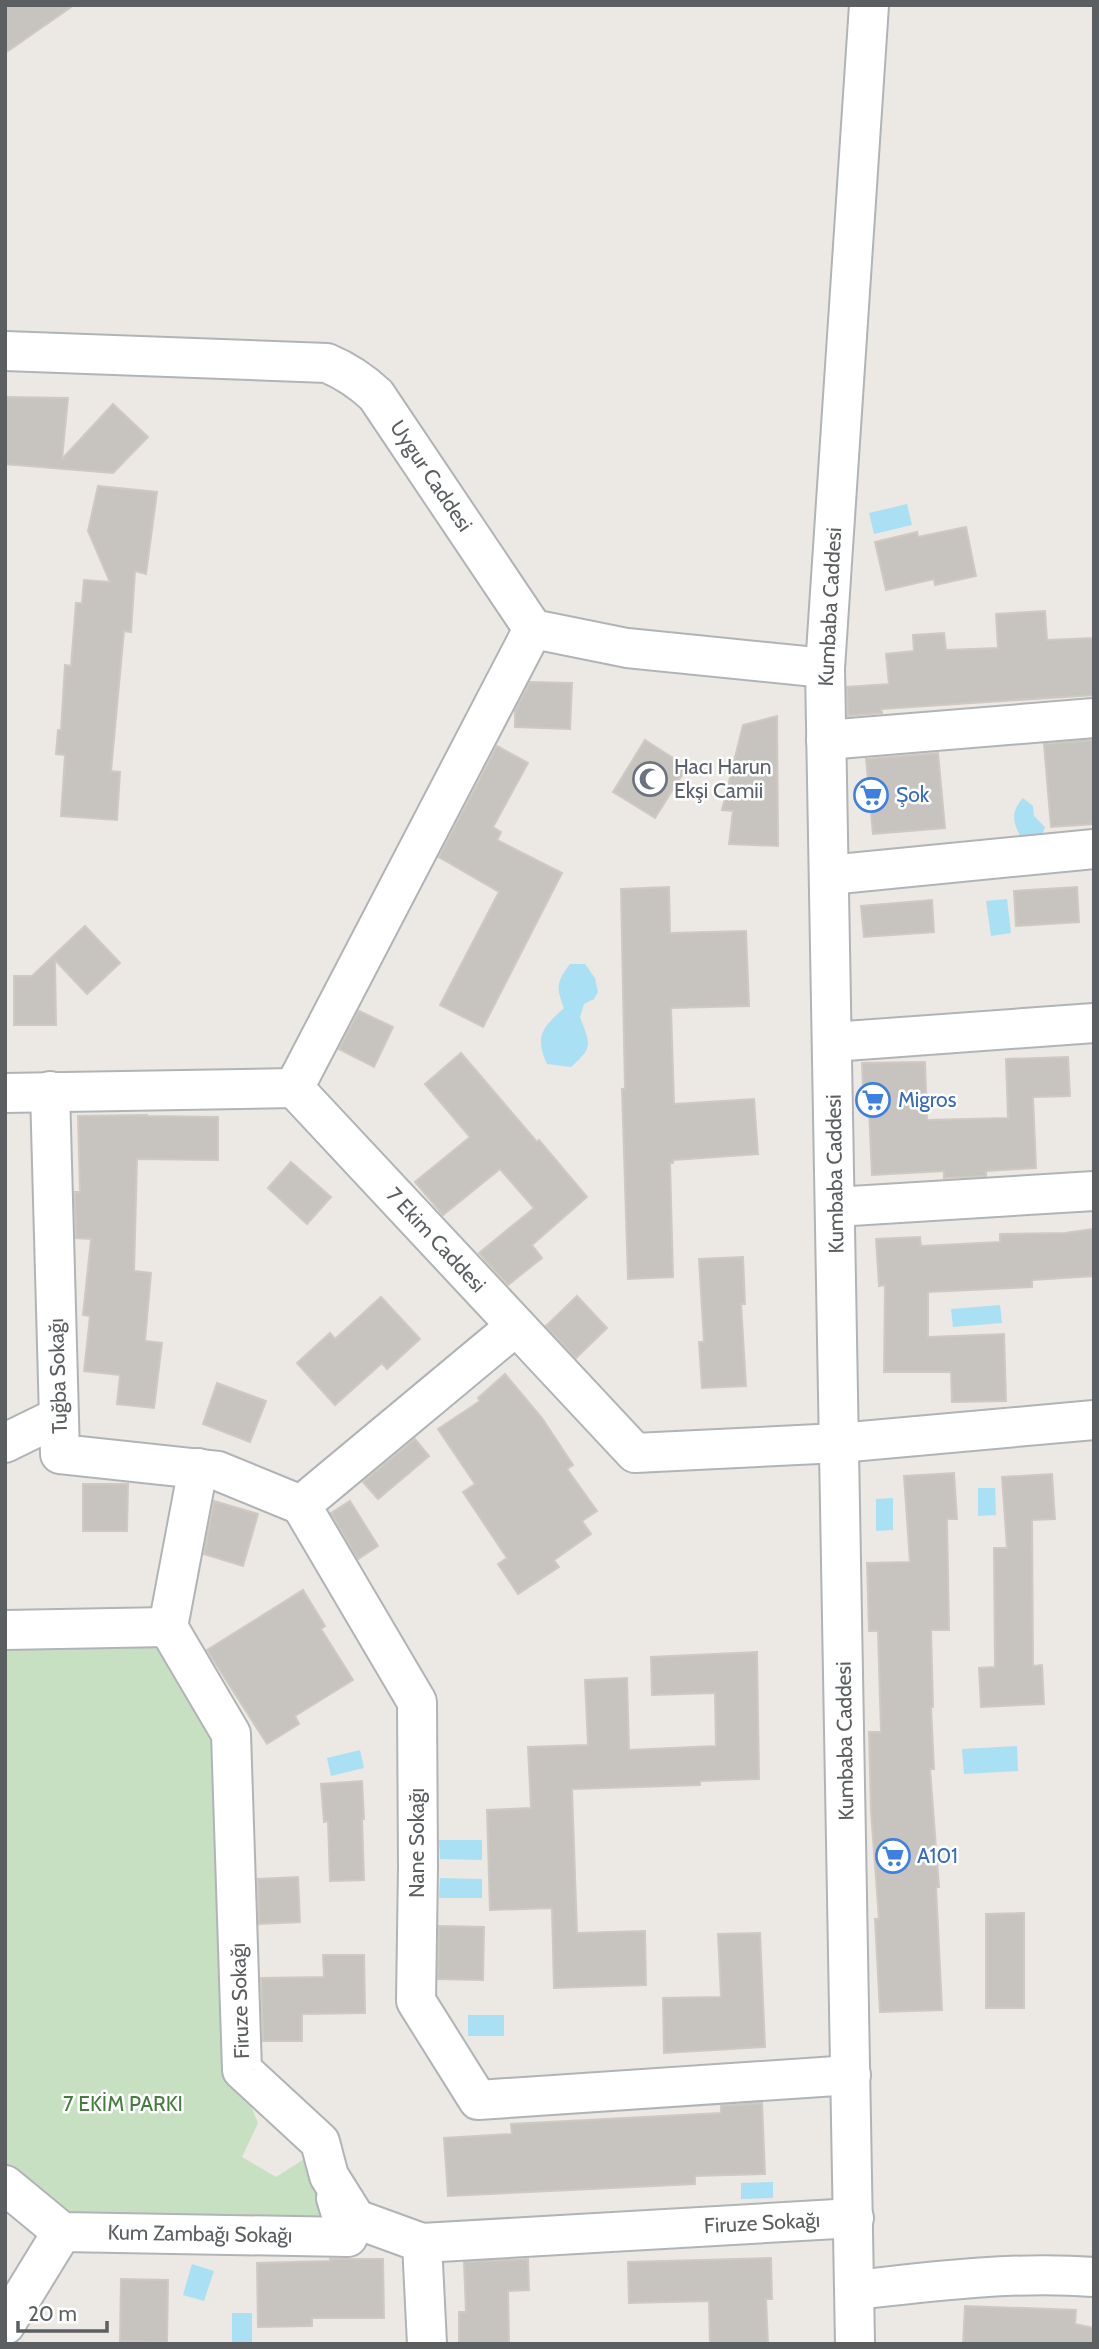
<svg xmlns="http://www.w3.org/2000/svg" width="1099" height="2349" viewBox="0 0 1099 2349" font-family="Cabin,sans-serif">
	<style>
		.green { fill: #c7e0c2 }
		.water { fill: #aae0f4 }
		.building { fill: #c7c3bf; stroke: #cfc9c2; stroke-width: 2 }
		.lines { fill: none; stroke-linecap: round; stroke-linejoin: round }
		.minor-casing { stroke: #b0b4b6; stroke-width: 42 }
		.minor { stroke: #fff; stroke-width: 38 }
		.labels { text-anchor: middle; stroke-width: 5; stroke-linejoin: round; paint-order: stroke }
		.street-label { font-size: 21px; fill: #5b5f61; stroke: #fff }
		.worship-label { font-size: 21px; fill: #5b616d; stroke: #fff; text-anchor: start }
		.shop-label { font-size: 21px; fill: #366cbe; stroke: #fff; text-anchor: start }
		.park-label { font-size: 21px; fill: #467d3e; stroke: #fff }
	</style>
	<rect width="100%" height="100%" fill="#ece8e3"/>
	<path class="green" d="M159 1641 215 1737 230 2056 258 2123 242 2157 276 2177 306 2158 337 2225 65 2222 5 2169V1647Z"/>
	<g class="water">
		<path d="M907 504 912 525 874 534 869 513Z"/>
		<path d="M1023 798 1033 806 1034 816 1045 827 1041 838 1021 837C1012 822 1011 811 1023 798Z"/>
		<path d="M1007 899 1011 933 991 936 986 901Z"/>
		<path d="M570 964H585L595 978 598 992 594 999 584 1004 580 1017C590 1044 594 1047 571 1067L547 1064C534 1036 543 1027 564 1008 556 987 556 983 570 964Z"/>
		<path d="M1000 1305 1002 1323 953 1327 951 1309Z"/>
		<path d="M978 1488H995L996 1515 978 1516Z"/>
		<path d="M893 1498V1530L876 1531V1499Z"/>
		<path d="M1017 1746 1018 1771 964 1774 962 1749Z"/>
		<path d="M360 1750 364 1768 331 1776 327 1758Z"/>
		<path d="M439 1840H482V1860L440 1859Z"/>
		<path d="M440 1878 482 1879V1898H439Z"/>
		<rect x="468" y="2015" width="36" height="21"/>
		<path d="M773 2182V2198L741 2199V2183Z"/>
		<path d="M192 2264 214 2271 204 2301 183 2295Z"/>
		<rect x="232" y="2313" width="20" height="31"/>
	</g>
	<g class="building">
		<path d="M5 5H74L5 53Z"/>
		<path d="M5 397 68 398 62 459 113 404 148 437 113 473 5 464Z"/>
		<path d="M98 486 157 492 146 574 135 571 131 632 124 631 111 771 120 772 117 820 61 816 65 755 56 754 58 730H61L65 665 71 666 76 603H82L84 580 110 582 88 531Z"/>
		<path d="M966 527 976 576 935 585 934 579 886 590 875 542 917 532 918 537Z"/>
		<path d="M1045 611 1047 640 1094 638V695L881 709 882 713 848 716 847 687 889 684 886 654 914 651 913 635 944 633 946 650 998 648 996 614Z"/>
		<path d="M530 682 572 683 570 729 515 727V711Z"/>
		<path d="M777 716 778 846 729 844 733 811 722 810 743 725Z"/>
		<path d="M645 740 687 767 655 818 613 792Z"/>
		<path d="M1094 740V824L1051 827 1044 744Z"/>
		<path d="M497 746 528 763 493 827 501 832 497 840 562 873 483 1027 440 1005 499 892 439 857Z"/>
		<path d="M938 753 945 828 873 834 866 759Z"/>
		<path d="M669 887 670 933 746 931 749 1006 671 1008 674 1104 754 1099 758 1154 673 1160V1163H670L673 1277 628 1279 622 1089H625L621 889Z"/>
		<path d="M1077 887 1079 922 1016 926 1014 891Z"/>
		<path d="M932 900 934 932 864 937 861 906Z"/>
		<path d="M85 926 120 963 87 994 55 960 56 1025H14V976H32Z"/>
		<path d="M359 1011 393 1027 374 1067 339 1049Z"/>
		<path d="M461 1053 537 1142 539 1140 587 1197 532 1245 542 1258 508 1285 479 1253 534 1208 500 1169 443 1215 415 1182 470 1137 425 1084Z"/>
		<path d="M1068 1057 1070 1096 1033 1097 1036 1168 986 1171V1176L944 1178V1171L872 1175 869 1110H864L862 1063 925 1062 927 1120 1008 1118 1006 1059Z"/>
		<path d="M147 1115V1116L218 1117V1160L137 1159 134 1271 151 1273 145 1341 162 1343 154 1408 117 1404 120 1375 84 1371 90 1316 83 1315 91 1239 76 1238 75 1203V1192H80L78 1116Z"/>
		<path d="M291 1162 331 1197 307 1224 268 1188Z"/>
		<path d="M1094 1229V1276L1032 1280V1287L928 1292V1337L1004 1334 1006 1401 952 1402 951 1372H884L885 1285 879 1286 876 1239 920 1237 921 1246 1000 1242V1234L1065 1233Z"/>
		<path d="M743 1257 745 1304H741L746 1386 702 1388 699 1342H704L699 1259Z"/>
		<path d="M577 1296 607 1328 576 1358 546 1326Z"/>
		<path d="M381 1297 420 1339 387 1369 382 1363 335 1405 297 1363 330 1333 335 1339Z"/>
		<path d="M505 1374 542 1418 573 1465 567 1469 597 1511 582 1521 591 1534 554 1560 559 1567 518 1594 498 1564 507 1558 463 1492 475 1484 438 1429 480 1401 478 1398Z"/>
		<path d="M217 1383 266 1401 250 1442 203 1424Z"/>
		<path d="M415 1439 429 1456 378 1499 363 1482Z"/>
		<path d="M954 1473 957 1519H947L949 1630H931L933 1707H931L934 1769H930L939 1887H936L942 2010 880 2012 875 1919H879L871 1811 869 1732H881L878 1631H869L867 1563 910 1562 904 1476Z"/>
		<path d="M1052 1474 1055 1519 1032 1520 1033 1666 1042 1665 1044 1704 981 1707 979 1668 995 1667 994 1548H1007L1002 1477Z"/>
		<path d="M83 1484H128L127 1531H83Z"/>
		<path d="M214 1501 258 1514 243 1566 204 1554Z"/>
		<path d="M350 1501 378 1546 358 1559 331 1513Z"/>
		<path d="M303 1590 325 1626 321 1629 353 1680 295 1716 299 1724 267 1744 207 1650Z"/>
		<path d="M757 1652 759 1779 700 1781V1785L572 1789 577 1933 645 1931 646 1985 554 1988 552 1908 490 1910 487 1810 531 1808 528 1747 588 1745 585 1680 627 1678 629 1750 716 1746 715 1693 652 1695 651 1657Z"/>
		<path d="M362 1781 364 1819H362L364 1880 330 1881 328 1821 324 1822 321 1784Z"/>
		<path d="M298 1877 300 1922 259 1924 258 1879Z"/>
		<path d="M1024 1913V2008H986V1914Z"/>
		<path d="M439 1926 484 1927 483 1980 438 1979Z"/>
		<path d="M760 1933 765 2047 664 2053 663 1998 721 1997 718 1934Z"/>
		<path d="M323 1955H364L365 2013 302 2014V2041H263L261 1978 324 1977Z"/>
		<path d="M762 2103 765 2174 695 2176V2184L448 2196 444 2138 512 2134 511 2124 721 2113V2106Z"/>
		<path d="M771 2258 772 2299H766L768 2344H710L709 2301 629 2303 628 2262Z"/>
		<path d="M330 2259H383L384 2318H312V2326L258 2327 257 2263 330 2261Z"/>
		<path d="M528 2259 529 2290 508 2291 509 2344H459V2312H466L464 2262Z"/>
		<path d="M121 2279 168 2280 167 2342 120 2341Z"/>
		<path d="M965 2306 1076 2310 1075 2324 1094 2328V2344H963Z"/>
	</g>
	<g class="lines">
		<g class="minor-casing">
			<g id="minor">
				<path d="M5 351 327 363C346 371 361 381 376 395L533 629 627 648 825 668"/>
				<path d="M826 740 1094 718"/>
				<path d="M829 875 1094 849"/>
				<path d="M832 1042 1094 1023"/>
				<path d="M294 1088 533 629"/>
				<path d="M50 1091 60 1454 218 1471 301 1505"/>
				<path d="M5 1093 294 1088 635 1453 839 1443 1094 1420"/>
				<path d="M835 1207 1094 1191"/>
				<path d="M5 1443 58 1417"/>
				<path d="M301 1505 417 1702 418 1866 416 2001 478 2100 851 2075"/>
				<path d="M301 1505 516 1326"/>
				<path d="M168 1627 198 1468"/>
				<path d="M5 1630 168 1627 231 1734 242 2070 320 2142 329 2176 356 2219 422 2243 854 2218"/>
				<path d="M5 2185 62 2232 348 2237 336 2198"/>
				<path d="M422 2243 427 2344"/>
				<path d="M855 2290C934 2281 1014 2271 1094 2277"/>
				<path d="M5 2325 62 2232"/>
				<path d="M855 2344 825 668 869 5"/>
			</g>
		</g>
		<use href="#minor" class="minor"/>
	</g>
	<defs>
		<g id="mosque-ring" transform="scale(1.75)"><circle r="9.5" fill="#fff" stroke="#6b7280" stroke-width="1.5"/><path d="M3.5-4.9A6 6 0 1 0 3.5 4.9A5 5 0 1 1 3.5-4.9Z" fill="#6b7280"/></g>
		<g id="supermarket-ring" transform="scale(1.75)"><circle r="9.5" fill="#fff" stroke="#3f7fe0" stroke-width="1.5"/><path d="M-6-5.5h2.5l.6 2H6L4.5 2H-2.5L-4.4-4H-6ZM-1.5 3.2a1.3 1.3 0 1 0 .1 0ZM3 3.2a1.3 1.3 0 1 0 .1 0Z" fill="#3f7fe0"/></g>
	</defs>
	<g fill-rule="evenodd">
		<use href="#mosque-ring" x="650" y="779"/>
		<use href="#supermarket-ring" x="871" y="795"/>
		<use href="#supermarket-ring" x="873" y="1100"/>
		<use href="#supermarket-ring" x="893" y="1856"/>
	</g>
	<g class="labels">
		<g class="street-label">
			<text transform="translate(431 476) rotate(56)" y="7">Uygur Caddesi</text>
			<text transform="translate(830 607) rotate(-87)" y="7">Kumbaba Caddesi</text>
			<text transform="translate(835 1174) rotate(-91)" y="7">Kumbaba Caddesi</text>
			<text transform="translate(436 1240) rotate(47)" y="7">7 Ekim Caddesi</text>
			<text transform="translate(58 1376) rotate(-92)" y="7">Tuğba Sokağı</text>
			<text transform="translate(845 1741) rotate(-91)" y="7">Kumbaba Caddesi</text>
			<text transform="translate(417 1843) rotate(-90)" y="7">Nane Sokağı</text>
			<text transform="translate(240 2001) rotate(-92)" y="7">Firuze Sokağı</text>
			<text transform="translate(762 2223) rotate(-3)" y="7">Firuze Sokağı</text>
			<text transform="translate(200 2234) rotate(1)" y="7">Kum Zambağı Sokağı</text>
		</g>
		<g class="worship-label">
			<text x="674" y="774">Hacı Harun<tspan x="674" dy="24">Ekşi Camii</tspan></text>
		</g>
		<g class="shop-label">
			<text x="896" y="802">Şok</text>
			<text x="898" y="1107">Migros</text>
			<text x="917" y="1863">A101</text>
		</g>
		<g class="park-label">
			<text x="123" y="2111">7 EKİM PARKI</text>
		</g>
	</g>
	<rect width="1099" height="2349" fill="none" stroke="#5b5f61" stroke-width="14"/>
	<path d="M18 2321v10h89v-10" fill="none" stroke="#5b5f61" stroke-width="3.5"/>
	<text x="28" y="2321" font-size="21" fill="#5b5f61" stroke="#ffffff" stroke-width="5" paint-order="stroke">20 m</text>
</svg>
